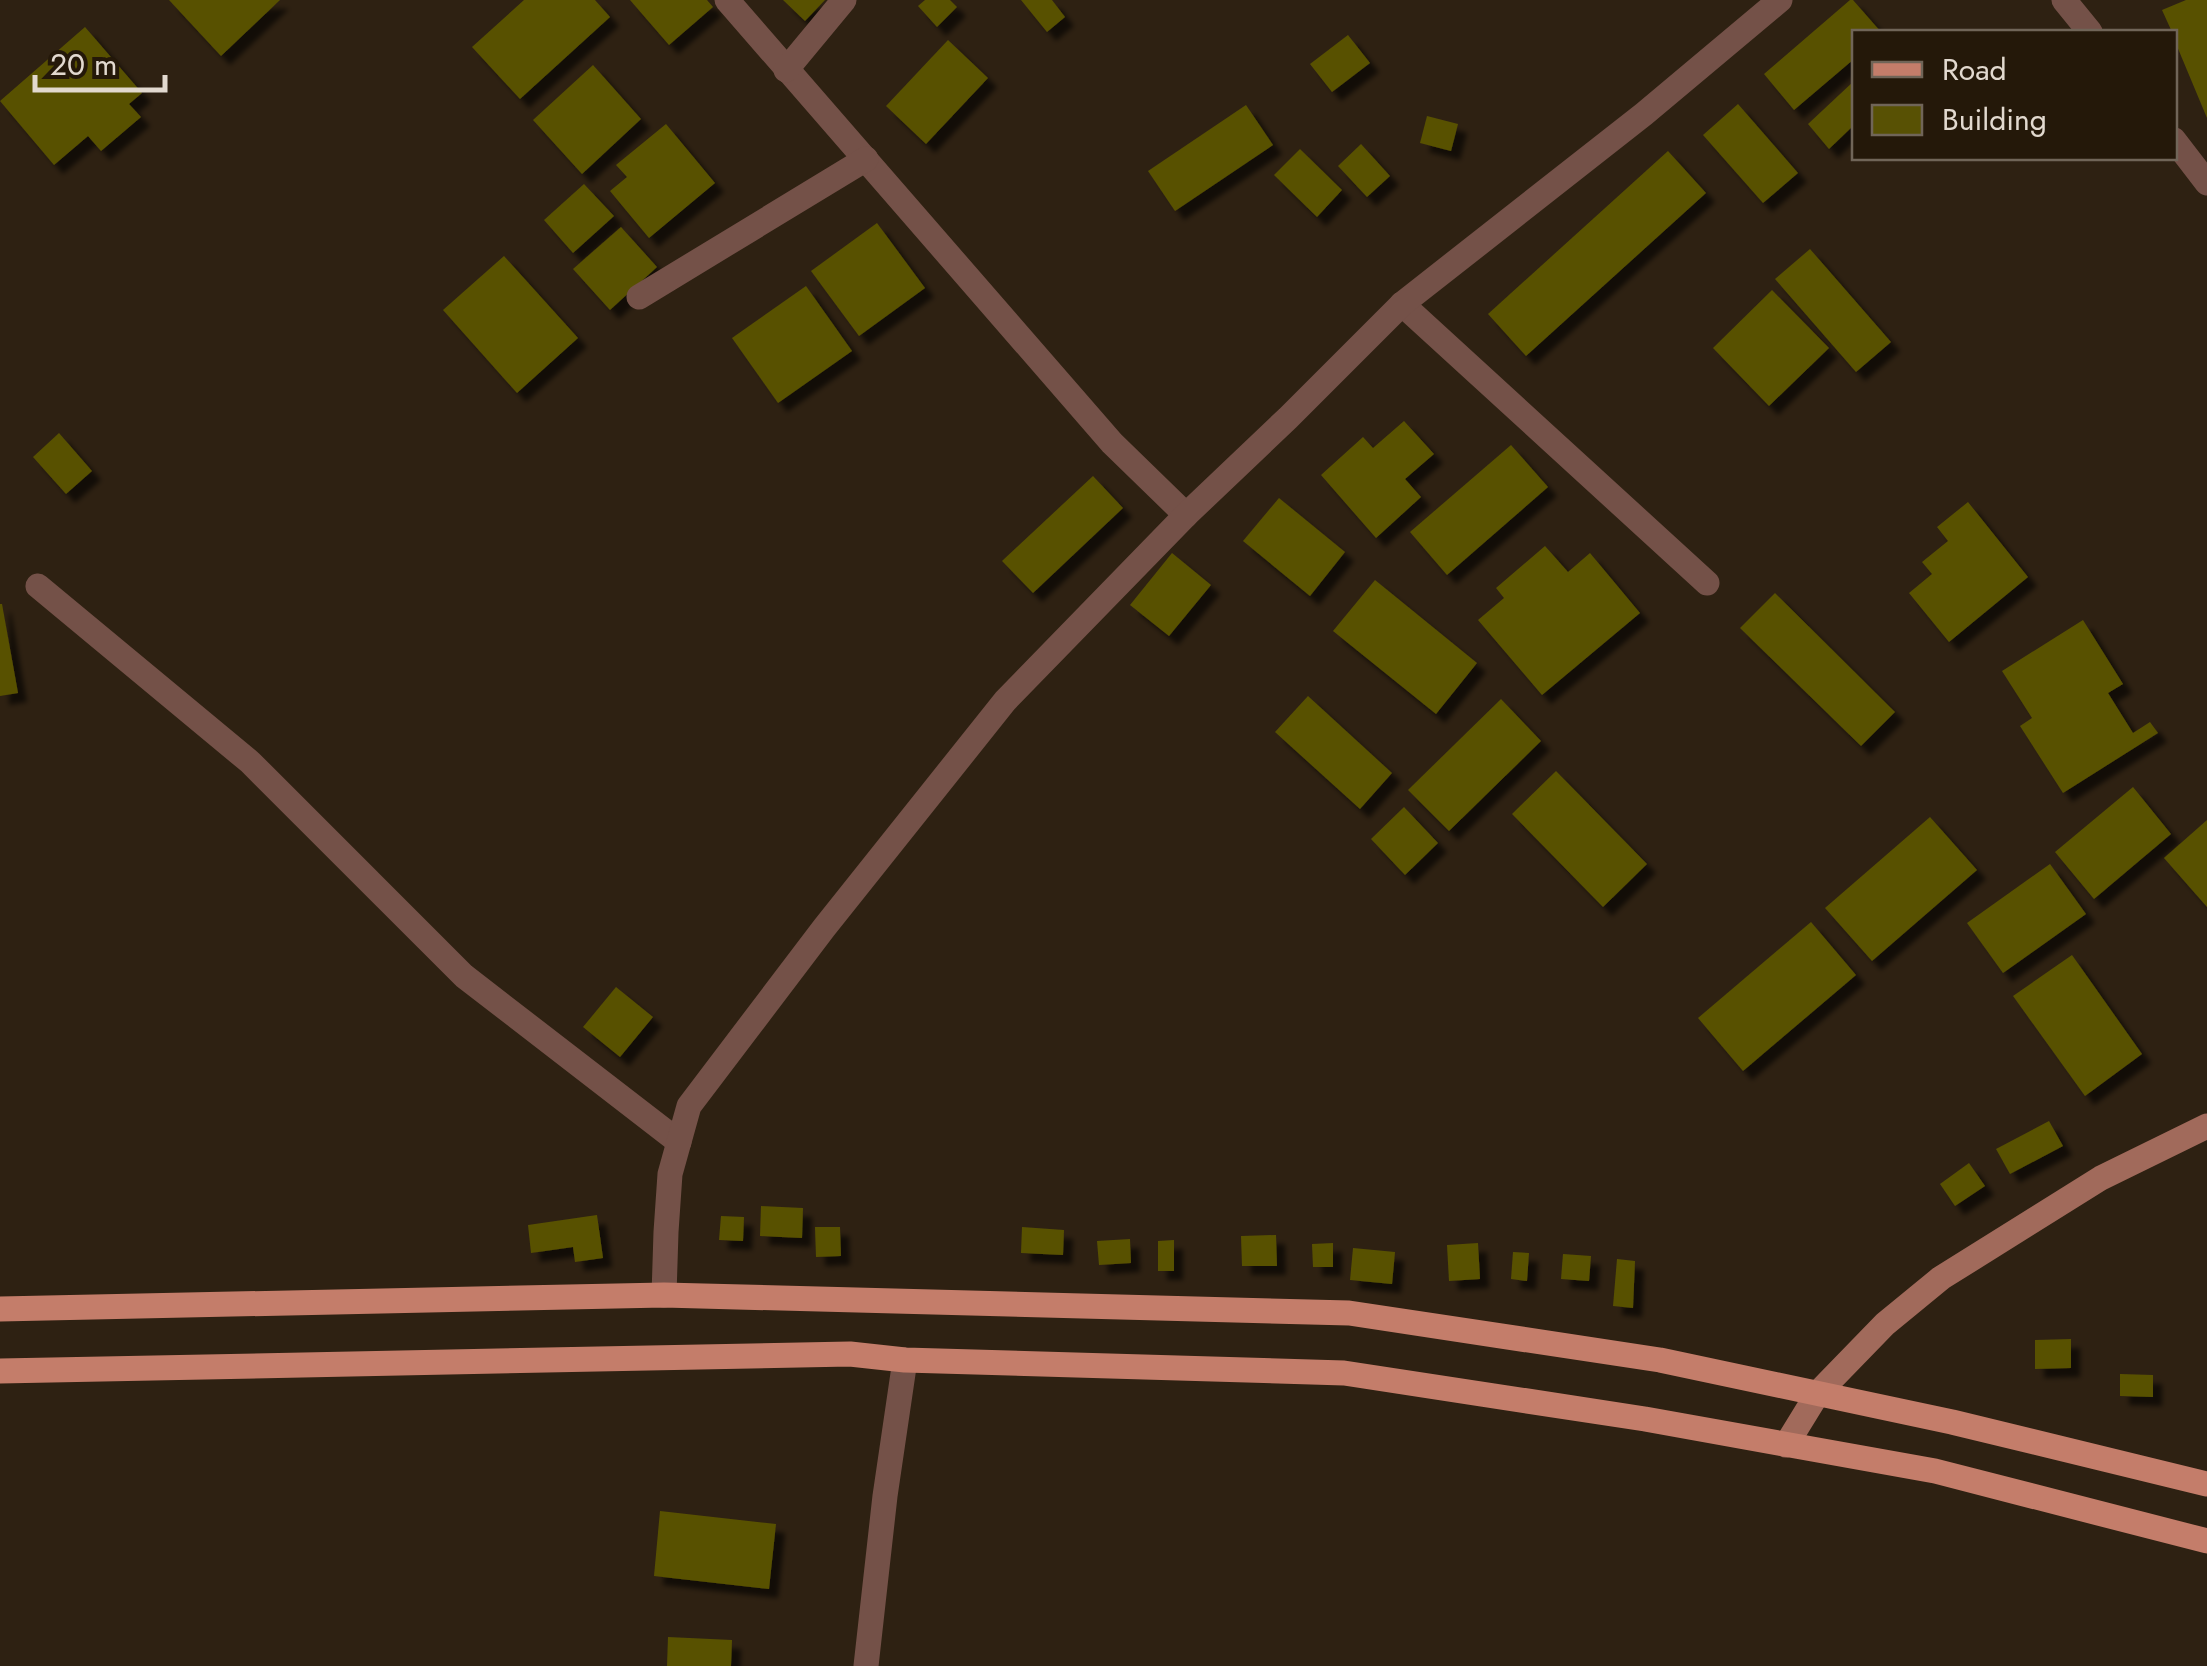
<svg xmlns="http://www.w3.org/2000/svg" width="2207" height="1666" viewBox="0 0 2207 1666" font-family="Jost,sans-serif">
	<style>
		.building { fill: #585104; filter: url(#shadow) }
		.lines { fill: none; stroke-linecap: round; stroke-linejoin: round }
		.street { stroke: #745148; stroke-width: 25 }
		.secondary { stroke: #a16a5b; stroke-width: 25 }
		.primary { stroke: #c47d6a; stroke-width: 25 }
	</style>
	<defs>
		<filter id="shadow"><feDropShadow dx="9" dy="9" stdDeviation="2.5" flood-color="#0009"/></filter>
	</defs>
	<rect width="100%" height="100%" fill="#2e2112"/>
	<g class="building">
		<path d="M169 0H280L221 56Z"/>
		<path d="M524 0H595L610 17 520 99 472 47Z"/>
		<path d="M630 0H707L713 7 669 45Z"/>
		<path d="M783 0H825L805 21Z"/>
		<path d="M925 0H950L957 7 937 27 918 6Z"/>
		<path d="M1021 0H1052L1065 17 1047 32Z"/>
		<path d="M1850 0H1853L1881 32H1854V59L1794 110 1764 74Z"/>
		<path d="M2186 0H2207V118L2174 39V32H2172L2162 10Z"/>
		<path d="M85 27 142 93 129 104 141 117 101 151 88 136 54 165 0 101Z"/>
		<path d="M1348 35 1370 63 1332 92 1310 64Z"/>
		<path d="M948 40 988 78 926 144 886 106Z"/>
		<path d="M593 65 641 119 582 174 533 120Z"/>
		<path d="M1854 81V125L1829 149 1808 124Z"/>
		<path d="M1738 104 1798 173 1763 203 1703 135Z"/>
		<path d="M1246 105 1273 145 1175 211 1148 171Z"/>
		<path d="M1427 116 1458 124 1451 151 1420 143Z"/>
		<path d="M666 124 715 183 649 238 610 191 627 177 616 165Z"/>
		<path d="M1361 144 1390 176 1367 197 1338 166Z"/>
		<path d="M1300 149 1342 190 1317 217 1274 175Z"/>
		<path d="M1668 151 1706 193 1526 356 1488 314Z"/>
		<path d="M584 184 614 216 573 253 544 220Z"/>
		<path d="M877 223 925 288 859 336 811 271Z"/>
		<path d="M621 227 657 267 610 310 573 269Z"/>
		<path d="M1810 249 1891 342 1856 372 1775 279Z"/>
		<path d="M504 256 578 338 517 393 443 310Z"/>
		<path d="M806 286 852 351 778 403 732 338Z"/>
		<path d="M1772 290 1829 348 1769 406 1713 348Z"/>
		<path d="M1404 421 1434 454 1405 479 1421 497 1376 538 1321 475 1363 437 1373 448Z"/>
		<path d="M59 433 92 471 66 494 33 457Z"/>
		<path d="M1511 445 1548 487 1447 575 1410 532Z"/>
		<path d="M1093 476 1123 508 1033 593 1002 561Z"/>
		<path d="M1279 498 1345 552 1310 596 1243 541Z"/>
		<path d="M1968 502 2028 577 1949 642 1909 593 1932 574 1922 562 1948 541 1937 527Z"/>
		<path d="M1545 546 1568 572 1590 553 1640 613 1542 695 1478 620 1504 598 1496 588Z"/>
		<path d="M1172 553 1211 585 1169 636 1130 605Z"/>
		<path d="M1375 580 1477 663 1436 714 1333 631Z"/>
		<path d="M1775 593 1895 712 1861 746 1740 628Z"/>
		<path d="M0 604H2L18 693 0 696Z"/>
		<path d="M2083 620 2123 684 2108 693 2133 733 2150 722 2158 733 2063 793 2020 726 2032 718 2002 671Z"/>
		<path d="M1308 696 1392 773 1360 809 1275 732Z"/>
		<path d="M1501 699 1541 741 1449 831 1408 790Z"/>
		<path d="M1556 771 1647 864 1603 907 1512 814Z"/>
		<path d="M2133 787 2171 834 2094 899 2055 852Z"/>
		<path d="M1404 807 1438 843 1405 875 1371 839Z"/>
		<path d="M1930 817 1977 870 1872 961 1825 908Z"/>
		<path d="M2207 820V907L2164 858Z"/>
		<path d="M2050 864 2086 914 2003 973 1967 923Z"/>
		<path d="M1811 922 1856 975 1743 1071 1698 1018Z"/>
		<path d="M2072 955 2142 1054 2085 1096 2013 996Z"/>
		<path d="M616 987 653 1017 620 1057 583 1027Z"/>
		<path d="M2049 1121 2063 1146 2010 1174 1996 1149Z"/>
		<path d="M1969 1163 1985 1186 1955 1206 1940 1184Z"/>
		<path d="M761 1206 803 1208 802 1238 760 1236Z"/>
		<path d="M597 1215 603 1258 575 1262 573 1247 531 1253 528 1225Z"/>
		<path d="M721 1216 744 1217 743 1241 719 1240Z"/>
		<path d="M815 1227H840L841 1256 816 1257Z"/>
		<path d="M1022 1227 1064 1230 1063 1255 1021 1253Z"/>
		<path d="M1276 1235 1277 1266H1242L1241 1236Z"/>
		<path d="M1130 1239 1131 1263 1099 1265 1097 1241Z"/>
		<path d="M1174 1240V1271H1158V1241Z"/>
		<path d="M1333 1243V1267H1313L1312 1244Z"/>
		<path d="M1478 1243 1480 1279 1449 1281 1447 1245Z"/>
		<path d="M1353 1248 1395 1252 1392 1284 1350 1280Z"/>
		<path d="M1513 1252 1529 1253 1527 1281 1511 1279Z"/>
		<path d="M1563 1254 1591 1256 1589 1281 1561 1279Z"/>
		<path d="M1617 1259 1635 1261 1633 1308 1613 1306Z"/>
		<path d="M2071 1339V1368L2035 1369V1340Z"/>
		<path d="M2120 1374 2153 1375V1397L2120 1396Z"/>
		<path d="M660 1511 776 1524 769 1589 654 1576Z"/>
		<path d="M668 1637 732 1640 731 1666H667Z"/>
	</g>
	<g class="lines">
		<g class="street">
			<path d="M727 0 1112 443 1186 515"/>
			<path d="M2064 0 2090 32"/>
			<path d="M786 70 844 0"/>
			<path d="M2174 140 2207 183"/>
			<path d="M639 297 866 159"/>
			<path d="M1402 304 1707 583"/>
			<path d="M38 586 250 762 464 976 679 1142"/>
			<path d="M664 1295 666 1232 670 1174 689 1106 824 928 1005 701 1186 515 1288 418 1402 304 1644 114 1780 0"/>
			<path d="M866 1666 885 1496 905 1360"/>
		</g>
		<path class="secondary" d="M1786 1445 1818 1393 1885 1324 1941 1278 2101 1178 2207 1126"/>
		<g class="primary">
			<path d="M0 1309 664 1295 1349 1313 1660 1360 1952 1422 2207 1484"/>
			<path d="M0 1371 850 1354 905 1360 1344 1373 1645 1419 1935 1471 2207 1541"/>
		</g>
	</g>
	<rect x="1852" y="30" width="325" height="130" fill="#241809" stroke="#706558" stroke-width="2.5"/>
	<rect x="1872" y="62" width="50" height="15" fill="#c47d6a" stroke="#706558" stroke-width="2.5"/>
	<text x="1942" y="80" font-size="30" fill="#e2d9cf">Road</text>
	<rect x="1872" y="105" width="50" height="30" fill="#585104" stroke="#706558" stroke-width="2.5"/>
	<text x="1942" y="130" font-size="30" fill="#e2d9cf">Building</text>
	<path d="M35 75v15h130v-15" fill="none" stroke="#e2d9cf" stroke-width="5"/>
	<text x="50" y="75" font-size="30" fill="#e2d9cf" stroke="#241809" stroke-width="8" paint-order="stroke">20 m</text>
</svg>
